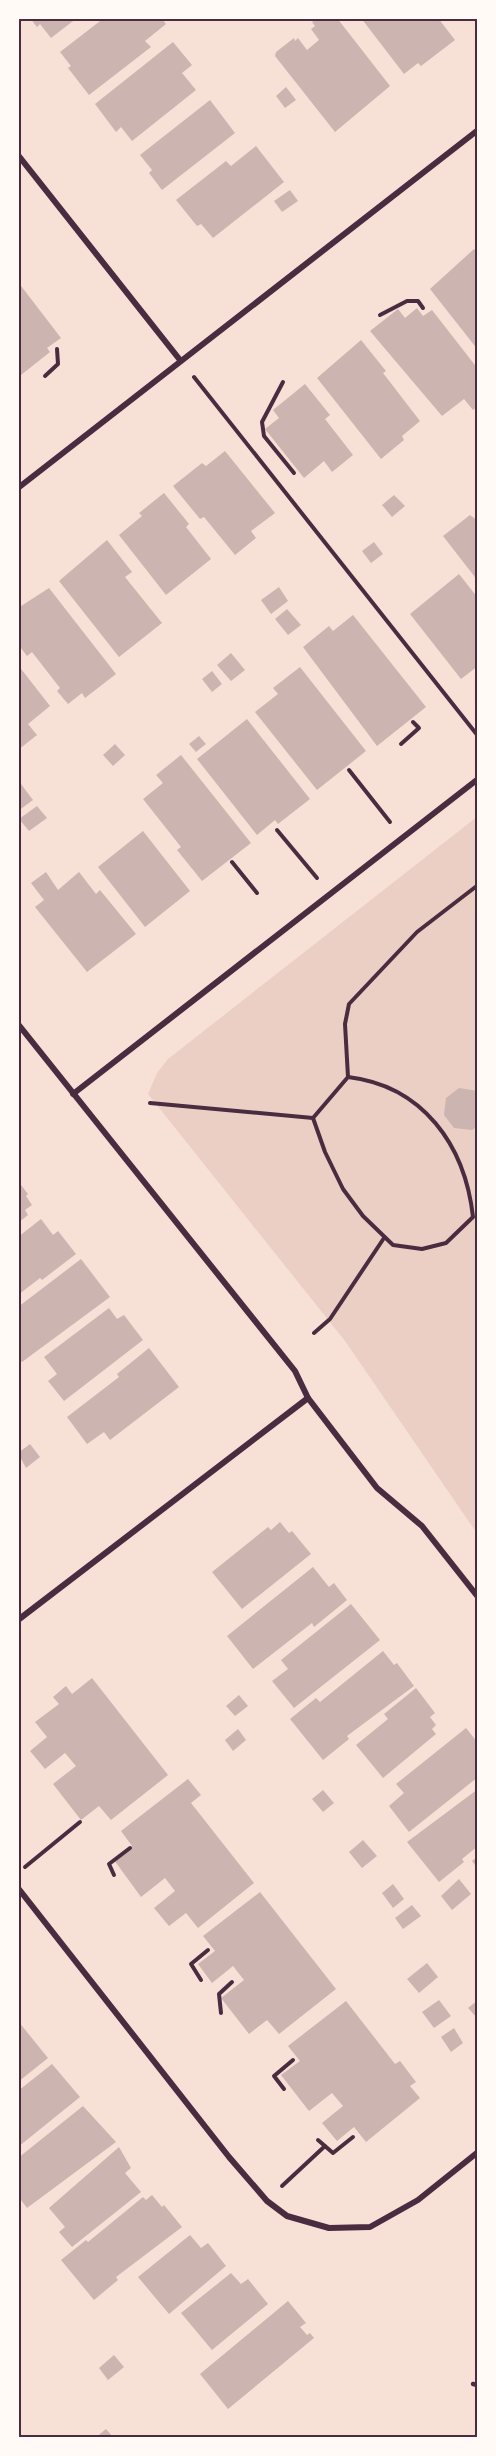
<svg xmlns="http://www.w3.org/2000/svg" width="496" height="2456" viewBox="0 0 496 2456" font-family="Jost,sans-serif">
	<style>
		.green { fill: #ebcfc5 }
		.building { fill: #ccb4b1 }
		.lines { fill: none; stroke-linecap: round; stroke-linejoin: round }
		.path { stroke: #4a2c40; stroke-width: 4 }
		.service { stroke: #4a2c40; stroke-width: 4.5 }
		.minor { stroke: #4a2c40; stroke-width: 6 }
		.neatline { fill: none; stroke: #4a2c40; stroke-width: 2 }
	</style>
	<rect width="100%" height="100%" fill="#f7e1d7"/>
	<path class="green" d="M478 816V1535L345 1341 148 1094 157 1073 168 1059Z"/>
	<g class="building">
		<path d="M30 18H77L51 38 40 24 37 27Z"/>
		<path d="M104 18H161L166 24 145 41 151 47 89 95 68 68 71 66 60 52Z"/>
		<path d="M317 18H337L390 86 335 132 275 56 276 52 294 38 295 41 298 38 307 50 319 40 311 29 315 26 312 22Z"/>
		<path d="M361 18H438L455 40 421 66 418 63 404 74Z"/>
		<path d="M173 42 192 65 182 73 196 90 132 141 121 127 116 132 95 104Z"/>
		<path d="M286 87 296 100 285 108 276 96Z"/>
		<path d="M210 100 235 133 162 190 149 173 152 170 140 155Z"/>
		<path d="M256 146 284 182 213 238 201 224 197 226 176 200 226 161 231 166Z"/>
		<path d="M290 190 298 201 282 212 274 201Z"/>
		<path d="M474 249 478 254V350L430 289Z"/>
		<path d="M18 282 61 338 47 348 50 352 21 375 18 371Z"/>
		<path d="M417 308 423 316 432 310 478 369V406L473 410 464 399 442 416 370 331 398 309 405 318Z"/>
		<path d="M361 340 386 371 383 373 420 421 402 436 404 440 381 459 317 378Z"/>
		<path d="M305 384 330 415 325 419 353 455 332 472 324 461 304 478 265 429 279 418 273 410Z"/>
		<path d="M225 451 275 513 251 531 256 538 235 555 204 517 200 519 173 486 202 463 206 466Z"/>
		<path d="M164 493 189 524 186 527 211 559 166 595 119 535 142 516 139 513Z"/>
		<path d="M394 495 405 506 392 517 382 505Z"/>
		<path d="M470 515 478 521V581L443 536Z"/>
		<path d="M107 540 132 572 125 577 162 623 119 657 59 581Z"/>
		<path d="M374 542 383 554 371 563 362 551Z"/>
		<path d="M459 574 478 598V666L461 679 410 614Z"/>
		<path d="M279 587 288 601 271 614 261 600Z"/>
		<path d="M49 588 116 674 85 698 82 693 68 704 57 691 60 688 32 652 27 656 18 644V608Z"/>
		<path d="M287 609 301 625 288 635 275 619Z"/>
		<path d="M353 615 426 707 377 746 303 647 329 626 333 631Z"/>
		<path d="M231 653 245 670 231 681 217 665Z"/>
		<path d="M18 665 50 706 28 724 37 735 18 750Z"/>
		<path d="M300 667 366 751 317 790 255 712 278 694 273 688Z"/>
		<path d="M212 671 222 684 212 692 202 679Z"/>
		<path d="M247 719 310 799 278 824 275 820 257 835 197 759Z"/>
		<path d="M199 736 206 744 196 752 189 744Z"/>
		<path d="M115 744 125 755 113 766 103 755Z"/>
		<path d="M181 755 251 843 202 881 177 850 181 847 143 799 163 783 156 775Z"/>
		<path d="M18 780 33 800 18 811Z"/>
		<path d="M37 806 47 818 29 831 19 819Z"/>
		<path d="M143 831 190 891 145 927 98 867Z"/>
		<path d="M46 872 58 890 79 872 96 894 100 890 136 934 87 972 35 907 44 900 31 883Z"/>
		<path d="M459 1088 478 1091V1126L472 1130 454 1128 444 1115 446 1098Z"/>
		<path d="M18 1181 28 1194 26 1196 32 1205 25 1210 28 1215 18 1223Z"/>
		<path d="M41 1219 53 1235 58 1231 76 1254 42 1280 40 1278 18 1295V1237Z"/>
		<path d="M81 1259 110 1297 22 1362 18 1358V1307Z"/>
		<path d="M109 1308 117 1319 124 1315 143 1340 64 1401 48 1381 57 1374 44 1357Z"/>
		<path d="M149 1348 179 1387 110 1440 104 1432 87 1444 67 1417 119 1377 117 1374Z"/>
		<path d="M30 1444 40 1457 26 1468 18 1453Z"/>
		<path d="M280 1522 289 1533 292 1531 311 1554 242 1609 212 1572 268 1527 271 1530Z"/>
		<path d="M313 1567 329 1587 334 1583 347 1600 314 1627 312 1623 253 1669 227 1636Z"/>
		<path d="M351 1604 380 1640 294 1708 272 1681 288 1669 281 1660Z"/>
		<path d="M383 1651 394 1665 397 1663 414 1686 347 1736 349 1739 323 1760 290 1719 316 1698 320 1702Z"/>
		<path d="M92 1678 168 1775 111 1820 99 1806 81 1820 53 1784 76 1766 65 1753 45 1769 30 1751 47 1737 35 1722 59 1704 53 1697 66 1686 72 1694Z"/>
		<path d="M416 1688 435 1713 430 1717 436 1725 432 1729 436 1734 383 1778 356 1745 388 1719 384 1714Z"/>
		<path d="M239 1695 248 1706 235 1716 226 1706Z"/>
		<path d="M466 1728 478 1743V1777L409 1832 389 1806 404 1793 396 1784Z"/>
		<path d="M238 1729 246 1740 233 1751 225 1740Z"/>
		<path d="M188 1779 201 1795 191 1803 254 1883 198 1928 186 1913 169 1926 154 1908 175 1891 165 1878 141 1897 114 1860 132 1846 121 1831Z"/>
		<path d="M478 1789V1846L462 1859 464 1862 439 1882 407 1842Z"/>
		<path d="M323 1790 334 1803 323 1812 312 1799Z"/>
		<path d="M363 1840 377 1856 362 1868 349 1852Z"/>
		<path d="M478 1856V1869L472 1861Z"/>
		<path d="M459 1879 471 1894 452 1910 441 1896Z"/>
		<path d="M393 1884 404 1899 393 1908 382 1893Z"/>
		<path d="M260 1892 336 1989 279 2034 267 2020 249 2034 221 1998 244 1980 233 1966 212 1983 198 1964 215 1951 203 1936Z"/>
		<path d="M412 1905 421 1916 403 1929 395 1918Z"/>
		<path d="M427 1963 438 1977 419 1993 407 1979Z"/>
		<path d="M439 2000 451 2016 434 2028 422 2012Z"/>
		<path d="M478 2000V2019L468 2008Z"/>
		<path d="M346 2001 395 2064 400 2061 416 2082 410 2086 420 2098 366 2142 354 2127 337 2141 322 2123 343 2106 332 2093 309 2111 281 2075 300 2061 288 2046Z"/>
		<path d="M18 2021 48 2058 18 2082Z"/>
		<path d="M454 2028 463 2043 451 2052 441 2037Z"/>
		<path d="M52 2064 80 2097 18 2147V2091Z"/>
		<path d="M83 2106 116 2142 27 2208 18 2196V2170L21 2168 18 2158Z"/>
		<path d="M119 2147 131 2168 125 2173 141 2192 72 2247 59 2232 65 2227 49 2208Z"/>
		<path d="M152 2195 162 2207 164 2205 182 2227 116 2277 118 2280 94 2300 61 2260 86 2240 88 2242 143 2197 146 2200Z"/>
		<path d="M190 2235 201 2248 208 2243 226 2266 169 2314 138 2277Z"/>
		<path d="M231 2273 241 2284 248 2279 268 2304 212 2350 181 2313Z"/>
		<path d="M288 2301 306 2323 300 2327 307 2335 310 2333 314 2338 228 2409 200 2374Z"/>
		<path d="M114 2355 124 2367 108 2380 99 2368Z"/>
		<path d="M106 2429 114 2438H95Z"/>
	</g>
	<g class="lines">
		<g class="path">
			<path d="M380 315 407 301H418L423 308"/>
			<path d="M45 376 58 364 57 349"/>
			<path d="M194 377 478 736"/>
			<path d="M283 382 262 422 264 436 294 473"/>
			<path d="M401 744 419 728 413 722"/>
			<path d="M349 770 390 822"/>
			<path d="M277 830 317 878"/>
			<path d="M232 862 257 893"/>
			<path d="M348 1077C423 1086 465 1145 473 1217L446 1243 422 1249 393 1245 363 1216 343 1189 325 1152 313 1118Z"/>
			<path d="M348 1077 345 1024 349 1004 417 932 478 885"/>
			<path d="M150 1103 313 1118"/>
			<path d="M314 1333 330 1319 384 1238"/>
			<path d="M25 1867 80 1822"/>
			<path d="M114 1875 109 1864 130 1848"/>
			<path d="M201 1980 191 1964 208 1950"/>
			<path d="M221 2013 219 1994 232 1982"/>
			<path d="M284 2089 274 2076 293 2060"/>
			<path d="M318 2140 333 2153 353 2137"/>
			<path d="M282 2186 325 2146"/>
		</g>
		<path class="service" d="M473 2384 478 2385"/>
		<g class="minor">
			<path d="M18 155 180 360"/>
			<path d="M18 488 478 130"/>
			<path d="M18 1024 295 1371 308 1398 377 1488 422 1526 478 1597"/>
			<path d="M73 1094 478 779"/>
			<path d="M18 1620 308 1398"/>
			<path d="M18 1888 229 2157 267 2201 287 2216 329 2228 370 2227 418 2200 478 2152"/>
		</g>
	</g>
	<rect width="496" height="2456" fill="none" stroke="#fffaf5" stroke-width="39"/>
	<rect x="20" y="20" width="456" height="2416" class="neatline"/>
</svg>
